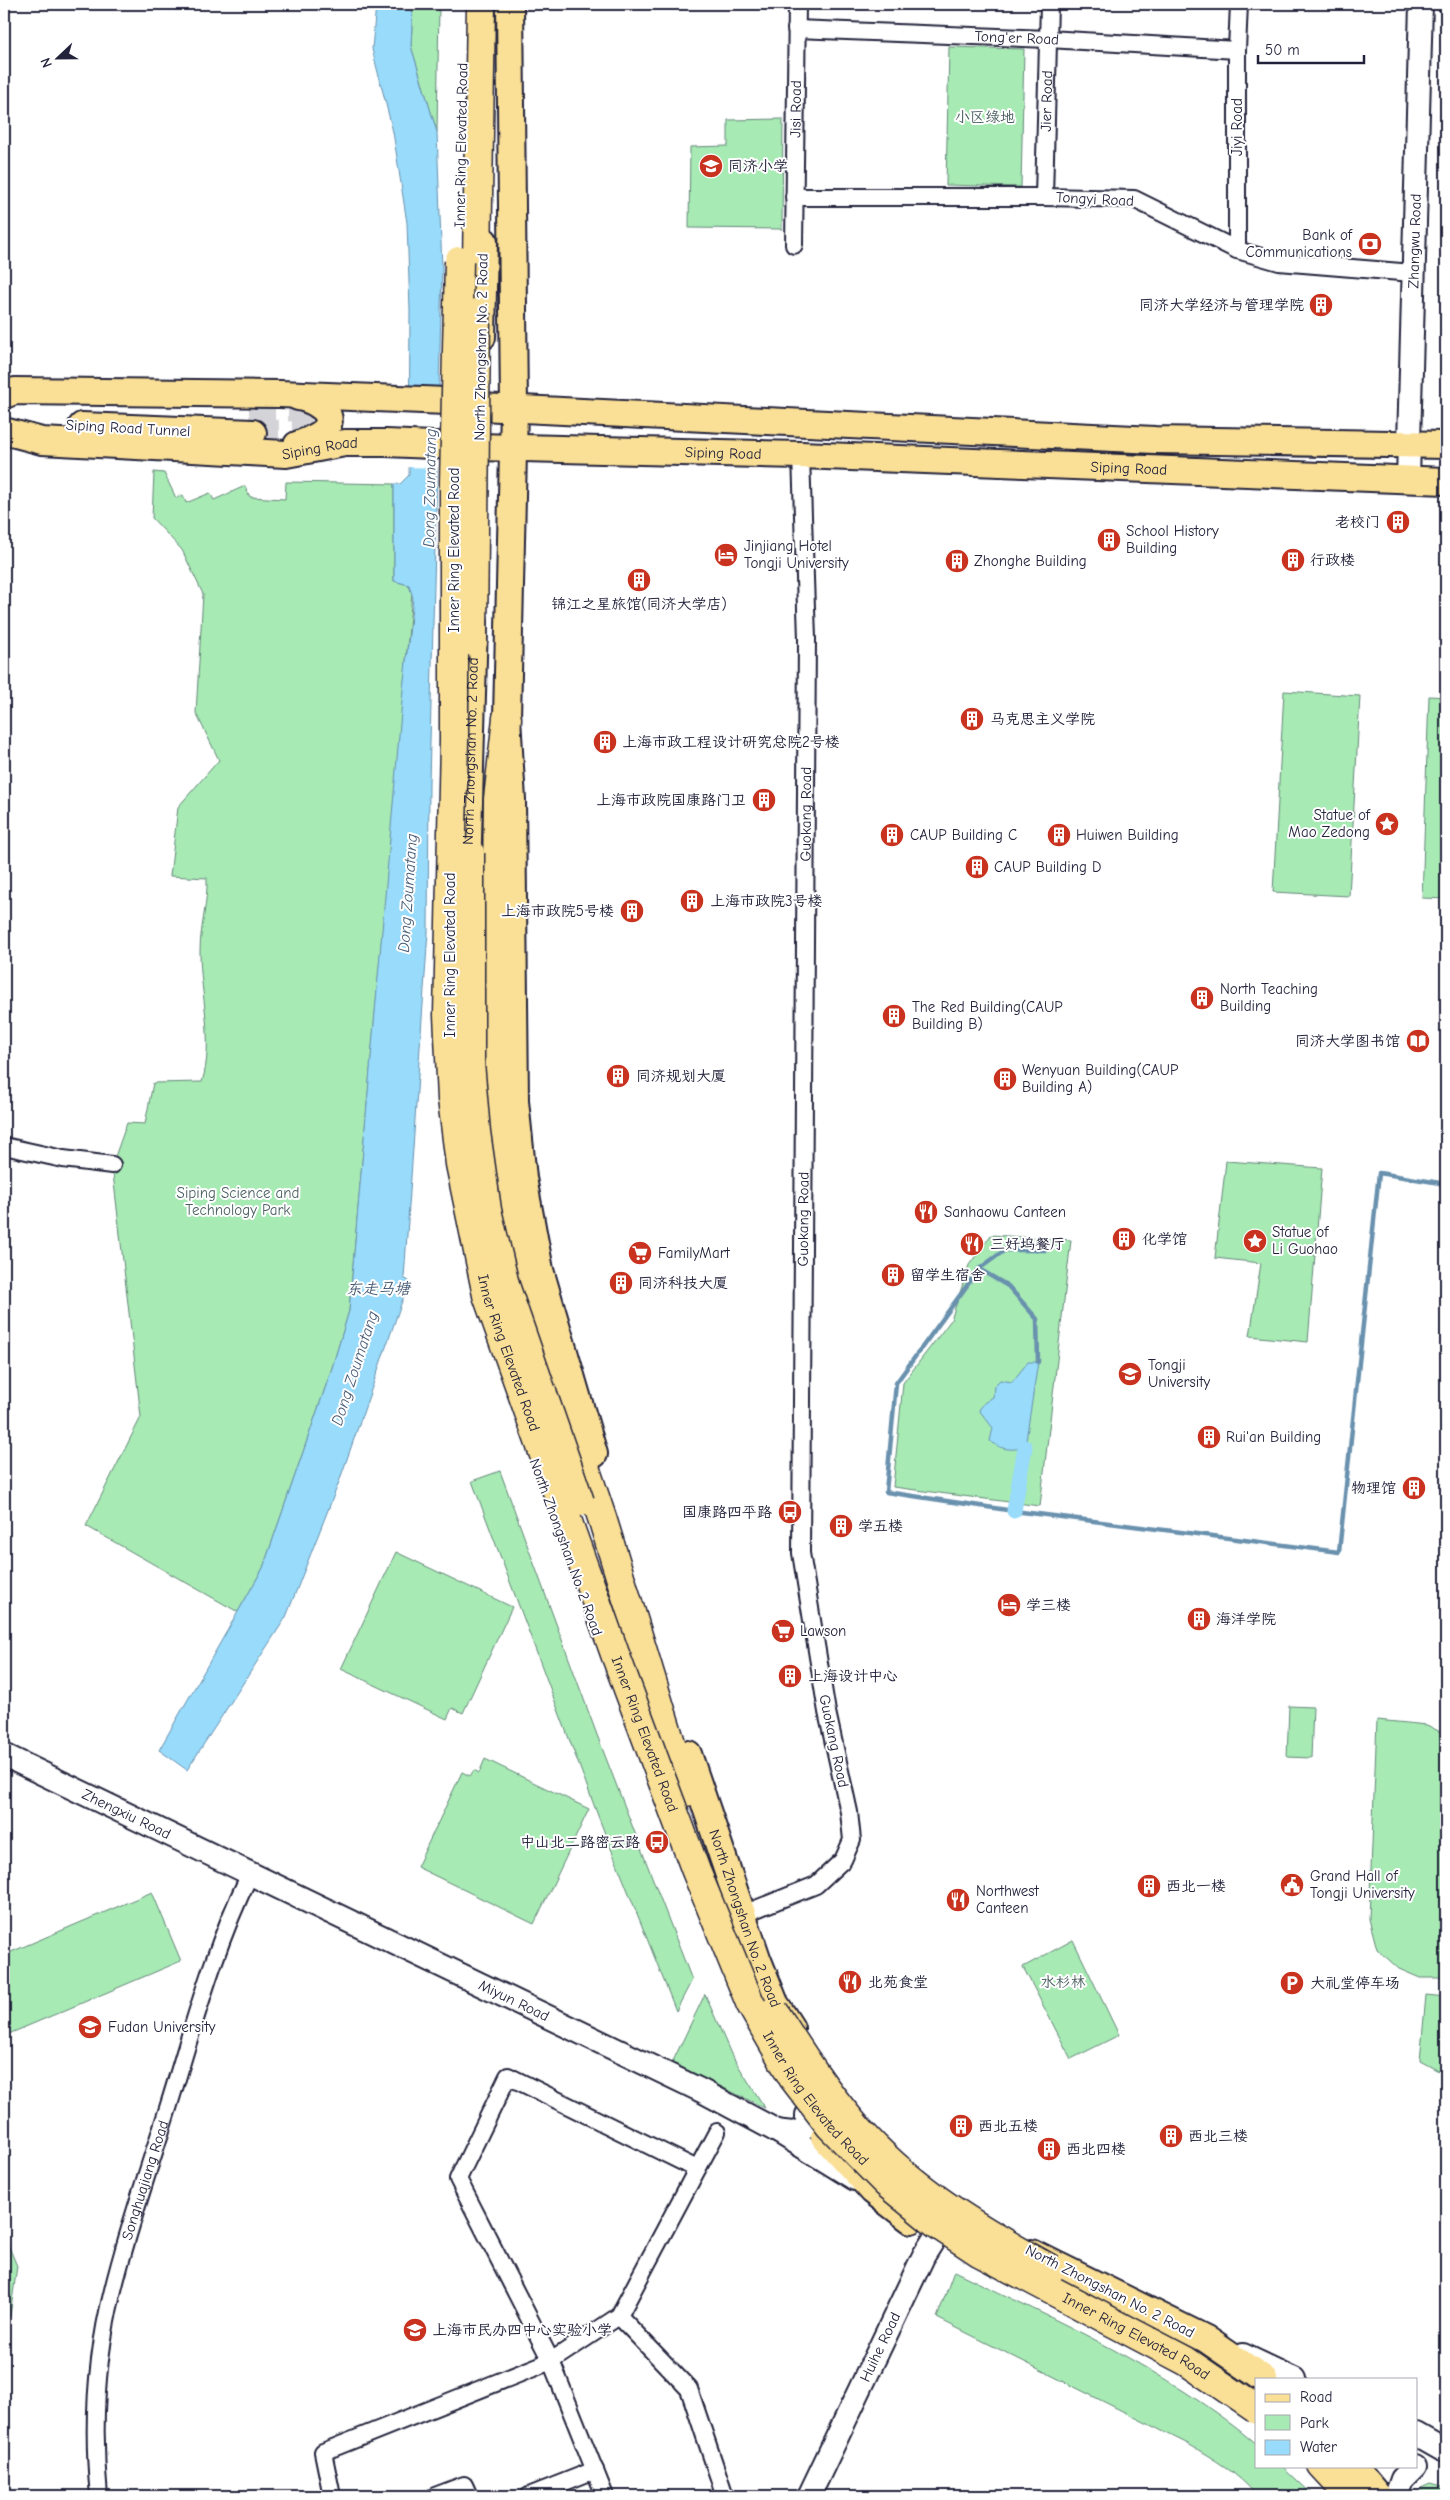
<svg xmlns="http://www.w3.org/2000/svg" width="1450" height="2500" viewBox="0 0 1450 2500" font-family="'Comic Neue','LXGW WenKai TC',sans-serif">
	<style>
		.green { fill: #a7eab4; stroke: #648678 }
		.water { fill: #98dbfa; stroke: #6991ae }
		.pier { fill: #fff }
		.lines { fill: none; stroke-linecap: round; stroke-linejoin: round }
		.stream { stroke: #6991ae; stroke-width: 4.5 }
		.canal { stroke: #98dbfa; stroke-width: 15 }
		.primary-tunnel { stroke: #d3d3d8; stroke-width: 26; stroke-dasharray: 26 13; stroke-linecap: butt }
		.street-casing { stroke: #22223b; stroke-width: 20 }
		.secondary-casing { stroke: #22223b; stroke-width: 26 }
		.primary-casing { stroke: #22223b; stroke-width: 30 }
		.highway-casing { stroke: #22223b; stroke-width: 31 }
		.street { stroke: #fff; stroke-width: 16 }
		.secondary { stroke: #fff; stroke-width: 22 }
		.primary { stroke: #fadf96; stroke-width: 26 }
		.highway { stroke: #fadf96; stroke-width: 28 }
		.highway-bridge-casing { stroke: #22223b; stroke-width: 31; stroke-linecap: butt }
		.highway-bridge { stroke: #fadf96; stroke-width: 28 }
		.labels { text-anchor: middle; stroke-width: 4; stroke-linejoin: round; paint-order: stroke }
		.street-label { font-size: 15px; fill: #22223b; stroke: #fff }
		.park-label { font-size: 15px; fill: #4a5e5f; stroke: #fff }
		.poi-label { font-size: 15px; fill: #22223b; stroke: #fff; text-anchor: start }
		.water-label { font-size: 16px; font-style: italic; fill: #455a74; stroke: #fff }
	</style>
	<rect width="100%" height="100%" fill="#fff"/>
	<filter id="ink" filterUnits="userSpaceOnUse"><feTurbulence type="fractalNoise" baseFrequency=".02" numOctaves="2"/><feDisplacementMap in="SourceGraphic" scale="10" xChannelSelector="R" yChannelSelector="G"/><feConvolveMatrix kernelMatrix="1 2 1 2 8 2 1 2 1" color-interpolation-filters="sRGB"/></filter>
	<g filter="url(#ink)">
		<g class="green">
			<path d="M413 4H439L437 132 411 46Z"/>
			<path d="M949 47 1024 49 1021 187 946 185Z"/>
			<path d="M783 119 782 229 689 228 690 147 728 146V120Z"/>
			<path d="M154 472 164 473 176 498 183 495 186 503 210 493 214 500 245 486 250 497 285 499 286 482 394 484V581L409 585 412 593 349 1311 331 1371 263 1568 238 1612 86 1526 141 1417 112 1165 127 1123 145 1124 153 1083 202 1082C215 1040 200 995 200 951 200 927 208 903 207 878L170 876 178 807 219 760 196 713 203 594 182 550 152 518Z"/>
			<path d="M1284 691 1360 696 1349 896 1273 892Z"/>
			<path d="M1429 696 1446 697V899L1422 898Z"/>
			<path d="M1226 1161 1322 1168 1308 1342 1250 1336 1261 1263 1215 1258Z"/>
			<path d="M991 1235 1071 1240 1040 1506 893 1487 903 1383 951 1320 969 1265Z"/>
			<path d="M500 1471 597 1735 692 1980 676 2011 600 1821 472 1481Z"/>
			<path d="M396 1552 512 1607 463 1713 452 1708 447 1719 341 1669Z"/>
			<path d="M1289 1706 1313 1707 1311 1758 1287 1757Z"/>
			<path d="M1377 1720 1427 1725 1446 1735V1978H1420L1399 1969 1377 1949 1369 1919Z"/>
			<path d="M485 1759 589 1809 534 1924 417 1867 462 1772 470 1776 474 1770 479 1773Z"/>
			<path d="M152 1892 181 1961 4 2036V1955Z"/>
			<path d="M1073 1940 1119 2035 1071 2059 1023 1967Z"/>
			<path d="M705 1994 731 2054 765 2108 672 2063Z"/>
			<path d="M1426 1995 1446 1997V2075L1420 2061Z"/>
			<path d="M4 2235 17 2266 10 2316 4 2319Z"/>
			<path d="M954 2271C1058 2321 1167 2369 1256 2444V2466H1282L1314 2496H1257C1238 2473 1214 2459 1188 2444L937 2318Z"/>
			<path d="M1431 2485 1446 2489V2496H1422V2489Z"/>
		</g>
		<g class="water">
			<path d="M376 4H413L411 46 437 132 442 269 429 783 428 932 404 1278 409 1281 339 1482 286 1617 187 1770 159 1750 263 1568 331 1371 349 1311 403 689 413 598 409 585 394 581V484H400L409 475 410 311 407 223 393 132 372 49Z"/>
			<path d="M1028 1362H1038L1025 1447C1012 1451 1001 1450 990 1441L993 1428 979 1410 984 1403 993 1397 994 1386 1000 1380 1012 1382Z"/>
		</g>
		<path class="pier" d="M408 392 442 393 441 468 406 467Z"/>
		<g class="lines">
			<g class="stream">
				<path d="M1046 1250H1005L979 1269 896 1383 886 1492 1014 1511 1339 1552 1379 1173 1446 1184"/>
				<path d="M979 1269 1008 1286 1037 1319 1038 1362"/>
			</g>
			<path class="canal" d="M1014 1511 1025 1447"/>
			<g class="primary-tunnel">
				<path d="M249 409 329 408"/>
				<path d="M253 433 327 432"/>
			</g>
			<g class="street-casing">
				<g id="street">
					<path id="s1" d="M796 29 1048 39 1237 50"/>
					<path d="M794 197H1044L1134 199 1237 250 1279 262 1413 273"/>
					<path id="s2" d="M1044 197 1049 4"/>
					<path id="s3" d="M794 245 797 4"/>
					<path d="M1237 250V50L1239 4"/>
					<path d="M4 1146 63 1159 112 1165"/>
					<path id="s4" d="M741 1915 816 1885 843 1860 852 1840 849 1812 827 1712 801 1553 807 639 801 455"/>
					<path d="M619 2316 689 2389 725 2496"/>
					<path id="s5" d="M99 2496C92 2427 96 2357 113 2290 128 2228 150 2166 169 2105 193 2027 214 1947 250 1874"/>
					<path d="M332 2496 323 2452 551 2361 458 2179 508 2076 697 2169"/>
					<path d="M435 2496 464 2485 469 2496"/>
					<path d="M529 2496 595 2470"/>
					<path d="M605 2496 551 2361 619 2316 717 2132"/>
				</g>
			</g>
			<g class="secondary-casing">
				<g id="secondary">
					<path id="s6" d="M1408 479 1421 4"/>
					<path id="s7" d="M4 1755 702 2091 777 2131 855 2179"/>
					<path d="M777 2131C790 2133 797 2135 807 2126V2115"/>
					<path d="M1243 2355 1294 2379"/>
					<path d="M1416 2434 1446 2451"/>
					<path id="s8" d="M809 2496 924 2255 950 2214"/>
					<path d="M1396 2496 1402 2479 1415 2466"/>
				</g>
			</g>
			<g class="primary-casing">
				<g id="primary">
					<path d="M510 4 514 408 507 718 512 800 515 1101 523 1178 540 1270 594 1454"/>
					<path d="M482 337 484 241"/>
					<path d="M4 395 15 391 280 394 446 401 480 407 1155 440 1446 445"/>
					<path d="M82 426 253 433"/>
					<path id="s9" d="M4 431 42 441 286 454 345 443H386L479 447 801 455 1446 481"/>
					<path d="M297 445C306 441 322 436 327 427 336 410 310 399 298 397"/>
					<path id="s10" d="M467 876 474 621"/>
					<path id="s11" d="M688 1754 757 1958 775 2003 791 2028"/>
					<path d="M824 2137 873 2191 911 2220"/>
					<path d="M1032 2253 1206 2339 1264 2379"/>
					<path d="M1353 2466 1378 2496"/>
				</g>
			</g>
			<g class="highway-casing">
				<g id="highway">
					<path d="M477 264 481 4"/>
					<path d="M507 718 498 799 495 1051 499 1114 515 1229 549 1360 603 1521 686 1792"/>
					<path d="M1322 2466 1350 2496"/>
				</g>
			</g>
			<use href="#street" class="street"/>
			<use href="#secondary" class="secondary"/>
			<use href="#primary" class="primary"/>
			<use href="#highway" class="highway"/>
			<g class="highway-bridge-casing">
				<g id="highway-bridge">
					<path id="s12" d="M459 261 454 482V741L448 1015 452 1099 460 1164 487 1295 615 1654 696 1871 750 2003 793 2078 830 2126 886 2183 935 2223 979 2252 1186 2361 1256 2409"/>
					<path d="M473 642 476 313"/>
					<path d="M470 853V1063L476 1132 487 1210 505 1285 580 1502"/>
					<path d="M774 2011C799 2050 823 2088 853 2123 907 2187 979 2229 1051 2269"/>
				</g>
			</g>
			<use href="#highway-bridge" class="highway-bridge"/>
		</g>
	</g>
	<defs>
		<g id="school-disc" transform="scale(1.25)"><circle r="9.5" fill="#c8321e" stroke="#fff"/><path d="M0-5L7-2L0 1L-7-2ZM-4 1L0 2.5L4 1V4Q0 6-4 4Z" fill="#fff"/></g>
		<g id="bank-disc" transform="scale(1.25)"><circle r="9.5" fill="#c8321e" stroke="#fff"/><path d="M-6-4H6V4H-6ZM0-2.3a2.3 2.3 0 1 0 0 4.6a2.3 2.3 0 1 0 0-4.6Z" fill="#fff"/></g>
		<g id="building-disc" transform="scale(1.25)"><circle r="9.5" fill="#c8321e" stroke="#fff"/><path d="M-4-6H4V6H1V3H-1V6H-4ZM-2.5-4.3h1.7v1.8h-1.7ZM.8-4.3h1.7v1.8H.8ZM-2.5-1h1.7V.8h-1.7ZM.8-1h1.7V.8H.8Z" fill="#fff"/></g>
		<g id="hotel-disc" transform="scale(1.25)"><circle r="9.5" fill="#c8321e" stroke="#fff"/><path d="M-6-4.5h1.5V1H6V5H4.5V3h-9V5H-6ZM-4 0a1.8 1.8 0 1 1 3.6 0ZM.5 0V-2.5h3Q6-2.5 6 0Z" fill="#fff"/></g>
		<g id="sight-disc" transform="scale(1.25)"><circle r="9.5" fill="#c8321e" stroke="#fff"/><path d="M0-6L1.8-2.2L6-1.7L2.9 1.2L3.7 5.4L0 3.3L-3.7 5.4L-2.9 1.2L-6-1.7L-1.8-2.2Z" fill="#fff"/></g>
		<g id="library-disc" transform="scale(1.25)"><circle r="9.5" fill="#c8321e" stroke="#fff"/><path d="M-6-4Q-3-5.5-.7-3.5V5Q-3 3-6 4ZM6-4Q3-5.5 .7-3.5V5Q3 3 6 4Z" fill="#fff"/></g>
		<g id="restaurant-disc" transform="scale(1.25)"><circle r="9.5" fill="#c8321e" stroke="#fff"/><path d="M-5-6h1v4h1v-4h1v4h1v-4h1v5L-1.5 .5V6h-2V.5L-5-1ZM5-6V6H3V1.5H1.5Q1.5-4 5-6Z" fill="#fff"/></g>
		<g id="supermarket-disc" transform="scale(1.25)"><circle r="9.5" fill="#c8321e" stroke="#fff"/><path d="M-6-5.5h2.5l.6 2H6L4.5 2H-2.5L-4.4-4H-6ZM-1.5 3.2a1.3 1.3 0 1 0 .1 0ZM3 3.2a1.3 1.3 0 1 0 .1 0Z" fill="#fff"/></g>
		<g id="university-disc" transform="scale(1.25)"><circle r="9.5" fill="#c8321e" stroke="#fff"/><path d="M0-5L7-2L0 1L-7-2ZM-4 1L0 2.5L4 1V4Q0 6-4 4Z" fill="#fff"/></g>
		<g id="bus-disc" transform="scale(1.25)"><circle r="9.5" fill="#c8321e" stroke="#fff"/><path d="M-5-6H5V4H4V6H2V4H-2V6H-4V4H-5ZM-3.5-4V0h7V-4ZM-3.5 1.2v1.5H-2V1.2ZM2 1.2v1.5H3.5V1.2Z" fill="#fff"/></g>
		<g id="civic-disc" transform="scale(1.25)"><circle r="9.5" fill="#c8321e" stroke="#fff"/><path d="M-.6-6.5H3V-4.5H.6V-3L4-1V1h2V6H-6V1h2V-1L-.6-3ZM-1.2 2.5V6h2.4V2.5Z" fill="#fff"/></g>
		<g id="parking-disc" transform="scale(1.25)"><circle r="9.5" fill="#c8321e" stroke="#fff"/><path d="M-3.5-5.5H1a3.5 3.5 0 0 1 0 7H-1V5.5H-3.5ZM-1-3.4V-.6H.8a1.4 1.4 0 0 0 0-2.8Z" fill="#fff"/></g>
	</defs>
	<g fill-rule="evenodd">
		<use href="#school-disc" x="711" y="166"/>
		<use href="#bank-disc" x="1370" y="244"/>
		<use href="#building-disc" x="1321" y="305"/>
		<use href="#building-disc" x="1398" y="522"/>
		<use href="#building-disc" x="1109" y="540"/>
		<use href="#hotel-disc" x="726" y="555"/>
		<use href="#building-disc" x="1293" y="560"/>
		<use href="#building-disc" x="957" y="561"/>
		<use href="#building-disc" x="639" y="580"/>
		<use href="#building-disc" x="972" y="719"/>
		<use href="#building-disc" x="605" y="742"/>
		<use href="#building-disc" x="764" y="800"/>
		<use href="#sight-disc" x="1387" y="824"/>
		<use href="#building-disc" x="892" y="835"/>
		<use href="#building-disc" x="1059" y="835"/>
		<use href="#building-disc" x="977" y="867"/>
		<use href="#building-disc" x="692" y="901"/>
		<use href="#building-disc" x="632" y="911"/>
		<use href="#building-disc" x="1202" y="998"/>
		<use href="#building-disc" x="894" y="1016"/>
		<use href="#library-disc" x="1418" y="1041"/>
		<use href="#building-disc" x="618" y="1076"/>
		<use href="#building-disc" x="1005" y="1079"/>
		<use href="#restaurant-disc" x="926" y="1212"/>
		<use href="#building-disc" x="1124" y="1239"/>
		<use href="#sight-disc" x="1255" y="1241"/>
		<use href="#restaurant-disc" x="972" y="1244"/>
		<use href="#supermarket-disc" x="640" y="1253"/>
		<use href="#building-disc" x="893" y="1275"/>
		<use href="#building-disc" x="621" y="1283"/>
		<use href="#university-disc" x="1130" y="1374"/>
		<use href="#building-disc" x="1209" y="1437"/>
		<use href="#building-disc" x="1414" y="1488"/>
		<use href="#bus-disc" x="790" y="1512"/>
		<use href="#building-disc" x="841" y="1526"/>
		<use href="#hotel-disc" x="1009" y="1605"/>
		<use href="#building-disc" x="1199" y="1619"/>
		<use href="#supermarket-disc" x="783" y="1631"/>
		<use href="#building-disc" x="790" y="1676"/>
		<use href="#bus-disc" x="657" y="1842"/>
		<use href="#civic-disc" x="1292" y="1885"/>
		<use href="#building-disc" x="1149" y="1886"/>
		<use href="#restaurant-disc" x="958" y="1900"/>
		<use href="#restaurant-disc" x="850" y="1982"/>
		<use href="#parking-disc" x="1292" y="1983"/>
		<use href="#university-disc" x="90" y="2027"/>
		<use href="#building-disc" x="961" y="2126"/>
		<use href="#building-disc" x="1171" y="2136"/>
		<use href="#building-disc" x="1049" y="2149"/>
		<use href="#school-disc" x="415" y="2330"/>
	</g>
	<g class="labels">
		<g class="street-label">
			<text dy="5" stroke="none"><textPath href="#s1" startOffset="221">Tong'er Road</textPath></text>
			<text dy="5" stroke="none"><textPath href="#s2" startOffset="96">Jier Road</textPath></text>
			<text dy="5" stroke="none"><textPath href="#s3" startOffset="136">Jisi Road</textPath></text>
			<text transform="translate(1237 127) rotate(-90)" y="5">Jiyi Road</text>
			<text transform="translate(461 145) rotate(-89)" y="5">Inner Ring Elevated Road</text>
			<text transform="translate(1095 199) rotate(3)" y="5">Tongyi Road</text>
			<text dy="5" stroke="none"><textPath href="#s6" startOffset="238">Zhangwu Road</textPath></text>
			<text transform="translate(481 347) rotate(-89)" y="5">North Zhongshan No. 2 Road</text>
			<text transform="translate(128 428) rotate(3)" y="5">Siping Road Tunnel</text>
			<text dy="5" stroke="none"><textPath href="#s9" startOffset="318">Siping Road</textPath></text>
			<text dy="5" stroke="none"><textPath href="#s9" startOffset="722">Siping Road</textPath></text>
			<text dy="5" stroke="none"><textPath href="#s9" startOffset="1128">Siping Road</textPath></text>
			<text transform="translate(454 550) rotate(-90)" y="5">Inner Ring Elevated Road</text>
			<text dy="5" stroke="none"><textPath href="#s10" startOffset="125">North Zhongshan No. 2 Road</textPath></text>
			<text dy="5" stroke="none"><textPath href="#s4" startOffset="1170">Guokang Road</textPath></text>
			<text transform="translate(450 955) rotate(-90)" y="5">Inner Ring Elevated Road</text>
			<text dy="5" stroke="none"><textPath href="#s4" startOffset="765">Guokang Road</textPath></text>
			<text dy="5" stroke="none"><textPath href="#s12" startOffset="1099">Inner Ring Elevated Road</textPath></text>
			<text transform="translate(566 1547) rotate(70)" y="5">North Zhongshan No. 2 Road</text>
			<text dy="5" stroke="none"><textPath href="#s12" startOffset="1504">Inner Ring Elevated Road</textPath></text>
			<text transform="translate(834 1741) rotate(78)" y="5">Guokang Road</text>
			<text dy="5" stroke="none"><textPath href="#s7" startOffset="136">Zhengxiu Road</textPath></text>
			<text dy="5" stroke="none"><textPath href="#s11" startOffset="174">North Zhongshan No. 2 Road</textPath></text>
			<text dy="5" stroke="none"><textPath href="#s7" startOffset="566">Miyun Road</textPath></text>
			<text dy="5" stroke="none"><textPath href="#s12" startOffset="1909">Inner Ring Elevated Road</textPath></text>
			<text dy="5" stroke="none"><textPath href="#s5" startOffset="322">Songhuajiang Road</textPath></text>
			<text transform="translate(1110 2291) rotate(27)" y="5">North Zhongshan No. 2 Road</text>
			<text dy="5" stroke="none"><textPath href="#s12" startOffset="2314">Inner Ring Elevated Road</textPath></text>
			<text dy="5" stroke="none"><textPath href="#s8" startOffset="165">Huihe Road</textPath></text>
		</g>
		<g class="park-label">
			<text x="985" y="122">小区绿地</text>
			<text x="238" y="1198">Siping Science and<tspan x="238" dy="17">Technology Park</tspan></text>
			<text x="1063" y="1987">水杉林</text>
		</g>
		<g class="poi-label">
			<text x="728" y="171">同济小学</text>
			<text x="1352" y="240" text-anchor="end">Bank of<tspan x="1352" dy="17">Communications</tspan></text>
			<text x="1304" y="310" text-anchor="end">同济大学经济与管理学院</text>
			<text x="1380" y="527" text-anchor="end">老校门</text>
			<text x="1126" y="536">School History<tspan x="1126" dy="17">Building</tspan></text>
			<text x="744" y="551">Jinjiang Hotel<tspan x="744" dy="17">Tongji University</tspan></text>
			<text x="1310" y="565">行政楼</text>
			<text x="974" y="566">Zhonghe Building</text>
			<text x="639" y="609" text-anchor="middle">锦江之星旅馆(同济大学店)</text>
			<text x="990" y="724">马克思主义学院</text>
			<text x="622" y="747">上海市政工程设计研究总院2号楼</text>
			<text x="746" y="805" text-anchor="end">上海市政院国康路门卫</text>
			<text x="1370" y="820" text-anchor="end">Statue of<tspan x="1370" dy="17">Mao Zedong</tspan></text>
			<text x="910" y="840">CAUP Building C</text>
			<text x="1076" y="840">Huiwen Building</text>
			<text x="994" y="872">CAUP Building D</text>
			<text x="710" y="906">上海市政院3号楼</text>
			<text x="614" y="916" text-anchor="end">上海市政院5号楼</text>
			<text x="1220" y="994">North Teaching<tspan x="1220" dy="17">Building</tspan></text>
			<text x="912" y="1012">The Red Building(CAUP<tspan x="912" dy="17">Building B)</tspan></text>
			<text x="1400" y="1046" text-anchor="end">同济大学图书馆</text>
			<text x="1022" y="1075">Wenyuan Building(CAUP<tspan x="1022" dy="17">Building A)</tspan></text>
			<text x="636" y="1081">同济规划大厦</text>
			<text x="944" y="1217">Sanhaowu Canteen</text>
			<text x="1272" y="1237">Statue of<tspan x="1272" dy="17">Li Guohao</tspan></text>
			<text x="1142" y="1244">化学馆</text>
			<text x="990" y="1249">三好坞餐厅</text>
			<text x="658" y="1258">FamilyMart</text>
			<text x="910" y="1280">留学生宿舍</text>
			<text x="638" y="1288">同济科技大厦</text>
			<text x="1148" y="1370">Tongji<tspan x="1148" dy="17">University</tspan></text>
			<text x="1226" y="1442">Rui'an Building</text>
			<text x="1396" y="1493" text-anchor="end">物理馆</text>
			<text x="772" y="1517" text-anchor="end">国康路四平路</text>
			<text x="858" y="1531">学五楼</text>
			<text x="1026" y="1610">学三楼</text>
			<text x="1216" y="1624">海洋学院</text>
			<text x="800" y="1636">Lawson</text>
			<text x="808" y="1681">上海设计中心</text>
			<text x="640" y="1847" text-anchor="end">中山北二路密云路</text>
			<text x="1310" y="1881">Grand Hall of<tspan x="1310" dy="17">Tongji University</tspan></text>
			<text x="1166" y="1891">西北一楼</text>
			<text x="976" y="1896">Northwest<tspan x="976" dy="17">Canteen</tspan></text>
			<text x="868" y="1987">北苑食堂</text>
			<text x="1310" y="1988">大礼堂停车场</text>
			<text x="108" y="2032">Fudan University</text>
			<text x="978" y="2131">西北五楼</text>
			<text x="1188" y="2141">西北三楼</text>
			<text x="1066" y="2154">西北四楼</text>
			<text x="432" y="2335">上海市民办四中心实验小学</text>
		</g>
		<g class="water-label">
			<text transform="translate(429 488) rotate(-89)" y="6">Dong Zoumatang</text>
			<text transform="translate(407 893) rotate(-86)" y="6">Dong Zoumatang</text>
			<text x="378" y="1294">东走马塘</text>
			<text transform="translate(354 1368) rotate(-72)" y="6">Dong Zoumatang</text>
		</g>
	</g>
	<rect width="1450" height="2500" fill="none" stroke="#fff" stroke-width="20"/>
	<rect x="10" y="10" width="1430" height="2480" fill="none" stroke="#22223b" stroke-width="2" filter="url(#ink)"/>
	<rect x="1255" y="2378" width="162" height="90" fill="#ffffff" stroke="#a7a7b1"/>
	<rect x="1265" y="2394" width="25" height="8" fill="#fadf96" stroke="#a7a7b1"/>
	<text x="1300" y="2402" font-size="15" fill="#22223b">Road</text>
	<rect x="1265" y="2415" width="25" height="15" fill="#a7eab4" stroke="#a7a7b1"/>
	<text x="1300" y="2428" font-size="15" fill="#22223b">Park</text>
	<rect x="1265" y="2440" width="25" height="15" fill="#98dbfa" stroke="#a7a7b1"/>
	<text x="1300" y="2452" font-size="15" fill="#22223b">Water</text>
	<g transform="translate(58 58) rotate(248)" stroke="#ffffff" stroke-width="4" paint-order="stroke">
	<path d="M0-4L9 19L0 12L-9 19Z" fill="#22223b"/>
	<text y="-8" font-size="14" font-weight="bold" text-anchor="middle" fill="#22223b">N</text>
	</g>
	<path d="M1258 55v8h106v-8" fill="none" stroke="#22223b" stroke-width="2.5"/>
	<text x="1265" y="55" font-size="15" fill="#22223b" stroke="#ffffff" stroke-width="4" paint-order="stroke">50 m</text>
</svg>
